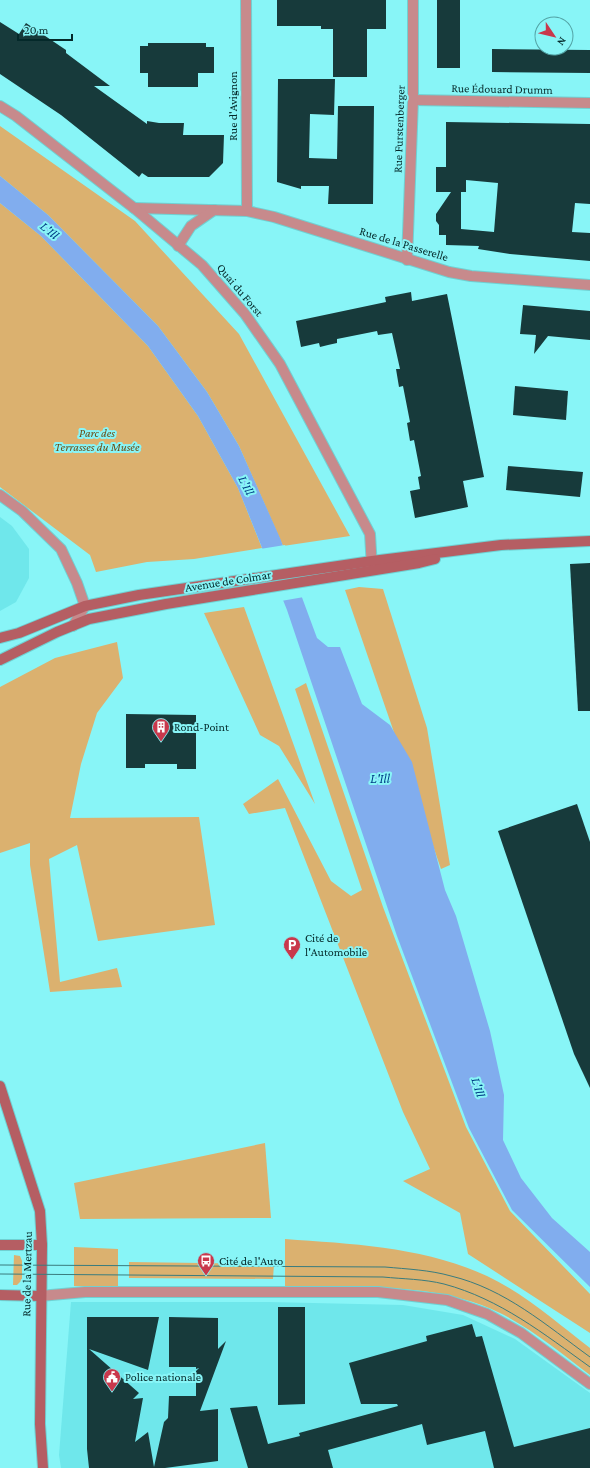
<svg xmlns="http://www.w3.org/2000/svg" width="590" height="1468" viewBox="0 0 590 1468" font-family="'Crimson Pro',serif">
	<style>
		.built { fill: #6fe7eb }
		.green { fill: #dbb16f }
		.water { fill: #81adee }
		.pier { fill: #88f5f7 }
		.building { fill: #173a3b; fill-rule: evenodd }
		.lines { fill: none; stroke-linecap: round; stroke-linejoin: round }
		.minor-casing { stroke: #70d0d2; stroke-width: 12 }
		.tertiary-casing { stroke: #70d0d2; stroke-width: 12 }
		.secondary-casing { stroke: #70d0d2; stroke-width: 12 }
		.minor { stroke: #c78a8c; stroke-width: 10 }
		.tertiary { stroke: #c78a8c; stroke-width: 10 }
		.secondary { stroke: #b55e63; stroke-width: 10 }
		.tram { stroke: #3a7c7e; stroke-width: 1 }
		.labels { text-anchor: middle; stroke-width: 4; stroke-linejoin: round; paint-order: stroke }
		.street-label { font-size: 12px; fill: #04292a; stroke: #88f5f7 }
		.park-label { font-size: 12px; font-style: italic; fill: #6c4c15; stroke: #88f5f7 }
		.poi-label { font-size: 12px; fill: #04292a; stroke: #88f5f7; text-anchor: start }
		.water-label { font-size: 13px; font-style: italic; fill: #003d86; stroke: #88f5f7 }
	</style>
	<rect width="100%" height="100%" fill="#88f5f7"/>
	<g class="built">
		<path d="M0 517 12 526 29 549V578L16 602 0 611Z"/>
		<path d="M71 1302H268L403 1305 463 1315 515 1339 590 1393V1468H61L59 1455Z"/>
	</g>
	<g class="green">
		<path d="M0 126 135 221 239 334 350 536 283 546 239 446 207 392 158 326 48 215 0 176Z"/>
		<path d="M0 203 41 236 148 346 198 416 238 488 262 548 194 559 147 562 96 572 90 555 0 487Z"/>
		<path d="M359 587 383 589 427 728 450 865 441 869 345 590Z"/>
		<path d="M244 607 315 804 279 746 260 735 204 613Z"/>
		<path d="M117 642 123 678 97 713 81 764 70 818 199 817 215 925 98 941 77 845 49 859 60 982 117 968 122 987 50 992 30 865V843L0 853V687L55 658Z"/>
		<path d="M306 683 383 907 466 1127 510 1211 590 1294V1333L468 1254 460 1213 403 1181 430 1169 403 1112 285 808 249 814 243 804 278 779 331 881 351 896 362 890 295 689Z"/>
		<path d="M265 1143 271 1218 80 1219 74 1183Z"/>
		<path d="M285 1239C354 1244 424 1247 487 1276 525 1294 557 1323 590 1348V1375C561 1353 532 1329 500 1313 435 1281 356 1288 285 1287Z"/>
		<path d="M74 1247 118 1249V1287L74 1286Z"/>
		<path d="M14 1255 20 1256 22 1261V1280L17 1285H13Z"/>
		<path d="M129 1262 274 1264 273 1279 129 1278Z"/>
	</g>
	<path class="water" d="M0 176 48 215 158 326 207 392 239 446 280 538 317 638 328 647H340L362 704 390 725 412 762 445 890 456 916 490 1031 504 1095 503 1140 521 1178 552 1218 590 1252V1287L512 1210 469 1128 397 936 287 610 238 488 198 416 148 346 41 236 0 203Z"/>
	<path class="pier" d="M285 545 304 597 281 601 260 549Z"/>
	<g class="building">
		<path d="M277 0H386V29H367V77H333V29H321V26H277Z"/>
		<rect x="437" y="0" width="23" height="68"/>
		<path d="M0 22 19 34 26 23 60 46 66 50V53L110 86H94L147 124V121L159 123H184L183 135H224L223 163 209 177H148L142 173 139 177 61 115 0 74Z"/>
		<path d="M148 43H206V47H214V73H198V87H148V73H140V46H148Z"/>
		<path d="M492 49 590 50V73L492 72Z"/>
		<path d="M278 79H335L334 115 310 114 309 158 337 159 338 106H374L373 204H328L329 186H301V189L277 182Z"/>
		<path d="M446 122 590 124V204L575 203 572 232 590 233V261L510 254 478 249 479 246 446 245V235H439V225L436 221V214L451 192H436V167H446ZM466 180 498 183 494 232 461 229V192H466Z"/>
		<path d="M411 292 412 301 447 294 484 477 463 481 468 507 415 518 410 491 420 489 418 477 421 476 414 440 410 441 407 423 410 422 403 386 399 387 396 369H400L392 333 378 335 377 331 337 339V343L328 345 320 347 319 343 301 347 296 321 386 302 385 297Z"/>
		<path d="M523 305 590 311V340L548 336 534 354 536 335 520 334Z"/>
		<path d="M515 386 568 391 566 420 513 415Z"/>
		<path d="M508 466 583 472 580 497 506 490Z"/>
		<path d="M590 563V711H578L570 564Z"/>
		<path d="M126 714 196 715V769H177V764H145V768H126Z"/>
		<path d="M577 804 590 842V1088L574 1054 498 831Z"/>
		<path d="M278 1307H305V1404L278 1405Z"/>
		<path d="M87 1317H159L148 1370 89 1349 139 1393 133 1399 143 1398 135 1442 148 1432 154 1467 164 1422 168 1418 169 1396H196V1371L199 1368 196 1369V1367H169V1317L218 1318V1349L226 1341 200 1411 218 1409V1461L165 1468H89L87 1449Z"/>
		<path d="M472 1324 476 1337 482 1336 514 1447 590 1428V1468H494L485 1431 427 1445 422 1424 328 1450 333 1468H248L230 1408 257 1406 268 1444 300 1436 299 1433 398 1406 397 1404H361L349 1363 427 1341 426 1336Z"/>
	</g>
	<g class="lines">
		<g class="minor-casing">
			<g id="minor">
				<path d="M246 0 247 211"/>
				<path d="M413 100 590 103"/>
				<path d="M134 208 247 211 274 217 449 272 471 276 590 285"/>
				<path d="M178 246 191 226 214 210"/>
				<path d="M407 260 413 100V0"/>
				<path d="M0 495 22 511 61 549 77 583 85 606 73 626"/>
				<path d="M40 1296 85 1292H378L447 1300 487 1314 521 1333 590 1384"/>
			</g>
		</g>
		<g class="tertiary-casing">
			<path id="tertiary" d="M0 106 16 116 134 208 202 265 245 314 280 364 370 534 372 568"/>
		</g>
		<g class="secondary-casing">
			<g id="secondary">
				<path d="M0 638 19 633 85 606 139 595 372 561 501 545 590 541"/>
				<path d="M0 660 57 632 89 619 166 604 419 563 435 559"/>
				<path d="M0 1086 40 1211 42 1245 40 1424 43 1468"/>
				<path d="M0 1245H42"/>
				<path d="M0 1295 40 1296"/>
			</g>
		</g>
		<use href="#minor" class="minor"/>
		<use href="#tertiary" class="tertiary"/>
		<use href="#secondary" class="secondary"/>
		<g class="tram">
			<path d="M0 1265 385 1267C407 1269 430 1270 451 1276 505 1289 546 1325 590 1357"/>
			<path d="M0 1274 383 1277C403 1279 424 1279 444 1284 500 1299 544 1334 590 1367"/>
		</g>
	</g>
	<defs>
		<g id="building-pin" transform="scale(0.9)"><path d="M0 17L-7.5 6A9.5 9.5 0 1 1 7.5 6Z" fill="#c9384c" stroke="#88f5f7"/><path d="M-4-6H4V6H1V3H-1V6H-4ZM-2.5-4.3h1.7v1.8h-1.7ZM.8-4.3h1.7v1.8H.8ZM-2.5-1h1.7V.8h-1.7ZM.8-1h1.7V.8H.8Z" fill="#fff"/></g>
		<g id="parking-pin" transform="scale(0.9)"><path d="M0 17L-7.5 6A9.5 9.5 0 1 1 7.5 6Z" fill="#c9384c" stroke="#88f5f7"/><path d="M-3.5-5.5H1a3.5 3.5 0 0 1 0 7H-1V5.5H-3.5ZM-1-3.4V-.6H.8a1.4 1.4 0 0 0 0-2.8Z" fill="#fff"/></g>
		<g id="bus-pin" transform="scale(0.9)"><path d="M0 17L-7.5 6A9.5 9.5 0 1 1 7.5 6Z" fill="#c9384c" stroke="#88f5f7"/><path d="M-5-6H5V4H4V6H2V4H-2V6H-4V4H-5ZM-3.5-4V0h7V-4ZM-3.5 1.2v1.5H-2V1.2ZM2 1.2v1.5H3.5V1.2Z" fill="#fff"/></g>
		<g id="civic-pin" transform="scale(0.9)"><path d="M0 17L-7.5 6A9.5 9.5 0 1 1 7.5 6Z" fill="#c9384c" stroke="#88f5f7"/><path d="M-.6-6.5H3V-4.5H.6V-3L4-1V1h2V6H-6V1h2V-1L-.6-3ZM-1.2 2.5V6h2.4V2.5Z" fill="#fff"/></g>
	</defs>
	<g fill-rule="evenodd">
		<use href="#building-pin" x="161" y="727"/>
		<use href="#parking-pin" x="292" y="945"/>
		<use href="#bus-pin" x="206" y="1261"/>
		<use href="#civic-pin" x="112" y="1377"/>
	</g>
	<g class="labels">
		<g class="street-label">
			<text transform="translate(502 89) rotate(1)" y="4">Rue Édouard Drumm</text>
			<text transform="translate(233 106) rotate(-90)" y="4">Rue d'Avignon</text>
			<text transform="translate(399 129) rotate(-88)" y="4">Rue Furstenberger</text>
			<text transform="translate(404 244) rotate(17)" y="4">Rue de la Passerelle</text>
			<text transform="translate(240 290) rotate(50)" y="4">Quai du Forst</text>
			<text transform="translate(228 581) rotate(-9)" y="4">Avenue de Colmar</text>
			<text transform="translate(27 1274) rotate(-89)" y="4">Rue de la Mertzau</text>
		</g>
		<g class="park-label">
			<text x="97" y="437">Parc des<tspan x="97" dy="14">Terrasses du Musée</tspan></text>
		</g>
		<g class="poi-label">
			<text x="174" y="731">Rond-Point</text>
			<text x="305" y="942">Cité de<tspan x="305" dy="14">l'Automobile</tspan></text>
			<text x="219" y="1265">Cité de l'Auto</text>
			<text x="125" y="1381">Police nationale</text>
		</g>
		<g class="water-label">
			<text transform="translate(50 230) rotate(39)" y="5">L'Ill</text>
			<text transform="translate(247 485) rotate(63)" y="5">L'Ill</text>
			<text x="380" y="783">L'Ill</text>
			<text transform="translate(479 1087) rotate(72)" y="5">L'Ill</text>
		</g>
	</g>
	<g transform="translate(554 36) rotate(125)"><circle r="19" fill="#88f5f7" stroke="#53a3a5"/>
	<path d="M0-3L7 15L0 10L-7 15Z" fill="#c9384c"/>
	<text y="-6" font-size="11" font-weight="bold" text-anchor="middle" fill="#04292a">N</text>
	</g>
	<path d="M18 34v6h54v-6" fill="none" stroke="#04292a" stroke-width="2"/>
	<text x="24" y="34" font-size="12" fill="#04292a" stroke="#88f5f7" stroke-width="3" paint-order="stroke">20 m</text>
</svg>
